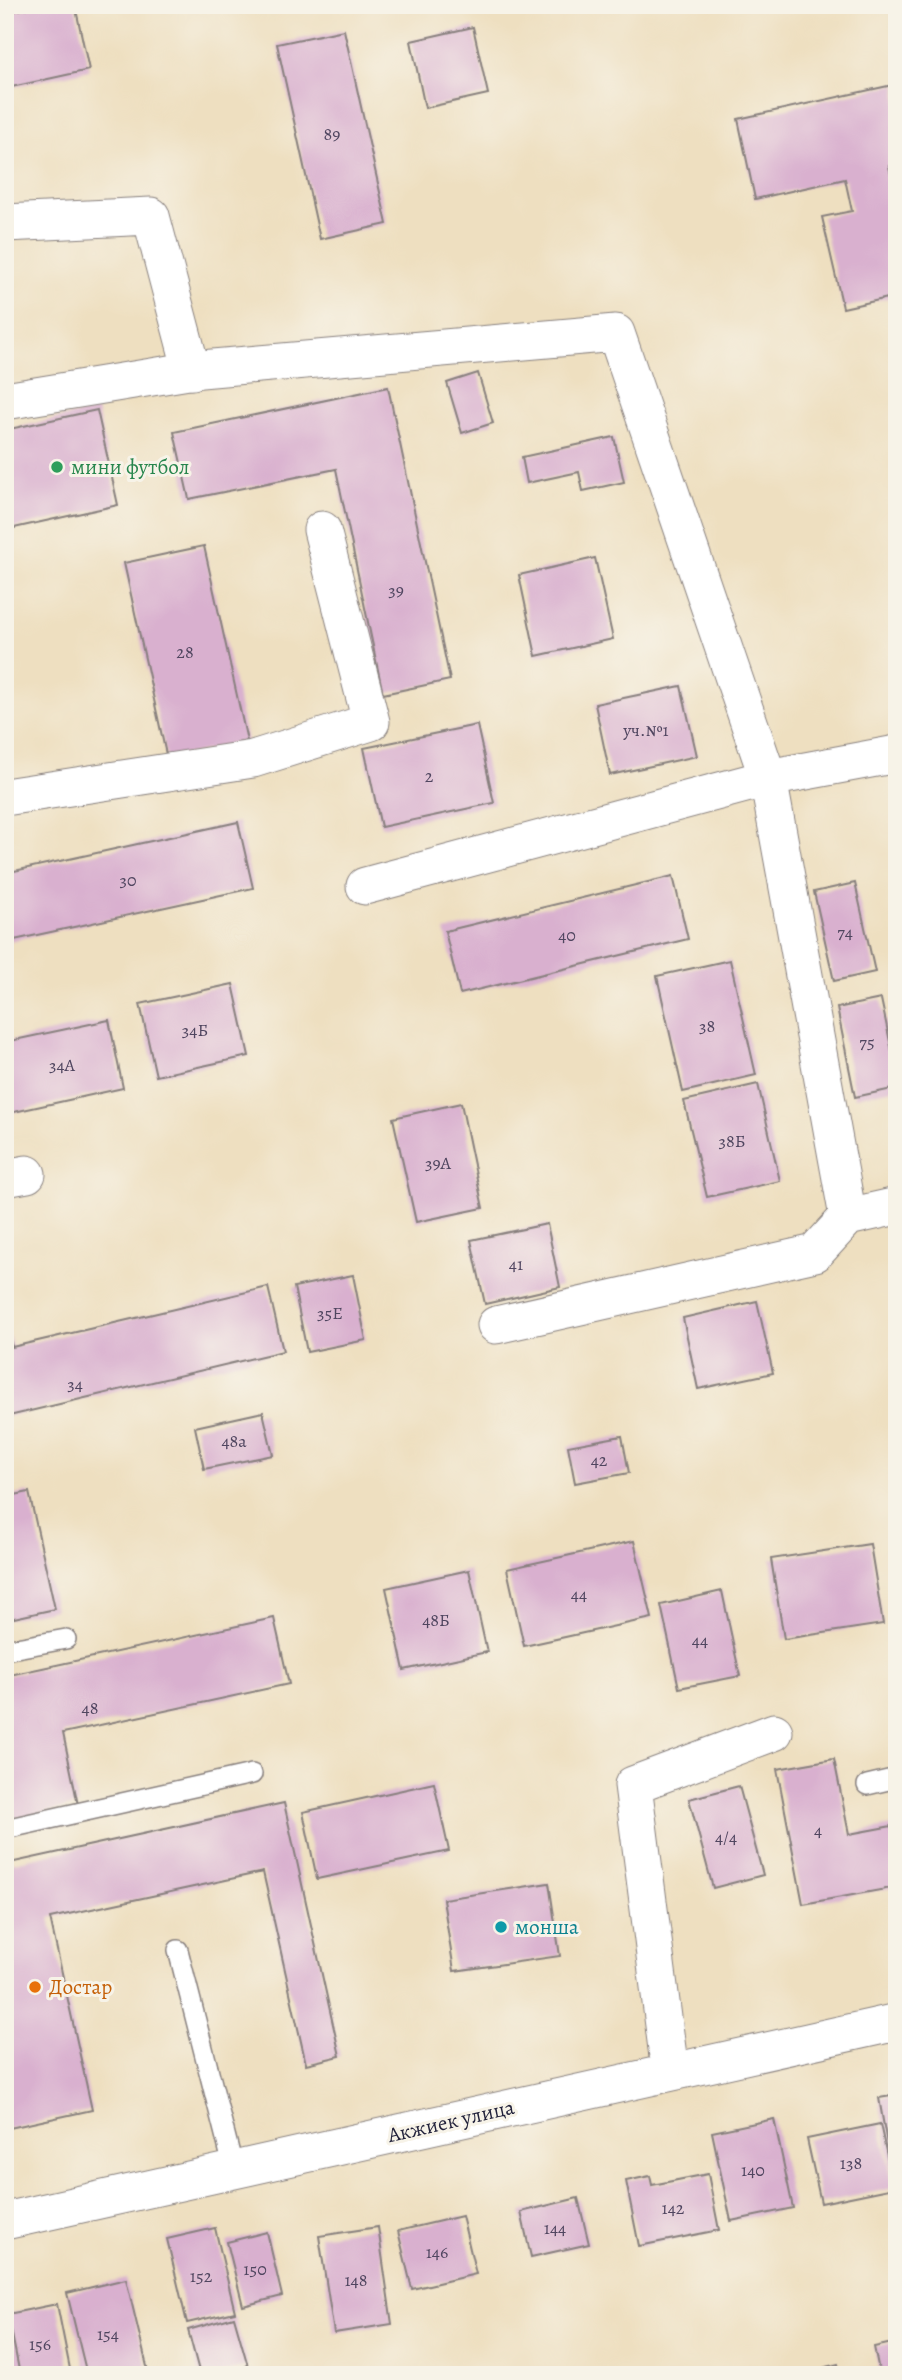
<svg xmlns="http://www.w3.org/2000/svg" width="902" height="2380" viewBox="0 0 902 2380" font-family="Alegreya,serif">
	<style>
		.building { fill: #d9b0cf }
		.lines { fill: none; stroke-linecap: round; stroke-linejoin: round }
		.service-casing { stroke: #88807e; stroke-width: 22 }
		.minor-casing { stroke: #88807e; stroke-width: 39 }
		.service { stroke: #fff; stroke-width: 19 }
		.minor { stroke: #fff; stroke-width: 37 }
		.leisure-dot { fill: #2e9e5b; stroke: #f7f3e8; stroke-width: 2.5 }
		.culture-dot { fill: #0f9aa8; stroke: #f7f3e8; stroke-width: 2.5 }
		.food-dot { fill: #e8710a; stroke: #f7f3e8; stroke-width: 2.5 }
		.labels { text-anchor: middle; stroke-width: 6; stroke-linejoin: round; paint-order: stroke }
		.number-label { font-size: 18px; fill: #504660 }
		.leisure-label { font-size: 21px; fill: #27864d; stroke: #f7f3e8; text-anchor: start }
		.culture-label { font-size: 21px; fill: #0d838f; stroke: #f7f3e8; text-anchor: start }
		.food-label { font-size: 21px; fill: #c56008; stroke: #f7f3e8; text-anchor: start }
		.street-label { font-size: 21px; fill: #22223b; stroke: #f7f3e8 }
	</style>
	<rect width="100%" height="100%" fill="#f7f3e8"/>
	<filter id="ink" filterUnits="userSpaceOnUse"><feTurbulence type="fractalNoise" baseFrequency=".0143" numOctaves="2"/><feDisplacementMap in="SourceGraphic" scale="14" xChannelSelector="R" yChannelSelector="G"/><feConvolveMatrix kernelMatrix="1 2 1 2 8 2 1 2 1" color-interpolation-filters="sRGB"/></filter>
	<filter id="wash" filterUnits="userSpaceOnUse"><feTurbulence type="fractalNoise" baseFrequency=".00686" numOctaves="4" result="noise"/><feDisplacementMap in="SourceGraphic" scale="28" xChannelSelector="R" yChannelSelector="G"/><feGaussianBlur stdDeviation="1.57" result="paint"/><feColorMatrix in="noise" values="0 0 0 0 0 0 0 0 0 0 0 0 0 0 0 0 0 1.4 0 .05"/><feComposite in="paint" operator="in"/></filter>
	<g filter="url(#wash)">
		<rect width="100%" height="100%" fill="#eedfc0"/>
		<g id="blocks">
			<g class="building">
				<path d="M40 5H75L89 70 7 88 5 13Z"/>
				<path d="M473 27 488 94 425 108 411 41Z"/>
				<path d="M344 30 387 224 320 239 277 44Z"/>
				<path d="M897 84V165L889 166 897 201V296L843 308 822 217 852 211 845 179 755 199 738 119Z"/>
				<path d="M478 373 493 423 462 433 447 383Z"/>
				<path d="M388 387 450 680 383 694 336 469 189 499 174 432Z"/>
				<path d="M97 410 118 505 5 530V430Z"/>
				<path d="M614 437 624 482 583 491 579 472 527 483 522 457Z"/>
				<path d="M204 546 247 741 167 759 124 563Z"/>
				<path d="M595 558 613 639 536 656 519 575Z"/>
				<path d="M681 686 697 756 610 775 595 704Z"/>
				<path d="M477 725 494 803 381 827 364 748Z"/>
				<path d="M238 822 253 888 5 942V873Z"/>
				<path d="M673 876 688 939 460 994 445 931Z"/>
				<path d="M855 883 875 972 834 981 814 892Z"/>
				<path d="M730 960 756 1075 683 1092 657 976Z"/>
				<path d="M233 984 249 1056 156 1076 140 1004Z"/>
				<path d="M881 999 897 1075V1088L855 1097 837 1008Z"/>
				<path d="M109 1020 123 1088 5 1114V1042Z"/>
				<path d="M758 1084 780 1181 707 1197 684 1101Z"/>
				<path d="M461 1103 483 1208 416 1222 393 1118Z"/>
				<path d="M547 1224 560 1287 485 1304 471 1240Z"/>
				<path d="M353 1275 366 1340 307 1352 294 1287Z"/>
				<path d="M268 1287 283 1351 5 1417V1322L12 1347Z"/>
				<path d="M757 1301 773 1373 698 1389 683 1318Z"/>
				<path d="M263 1412 273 1455 204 1469 195 1427Z"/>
				<path d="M622 1436 629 1473 575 1483 568 1446Z"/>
				<path d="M29 1492 55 1609 5 1620V1497Z"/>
				<path d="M634 1541 652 1618 524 1646 507 1569Z"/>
				<path d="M870 1544 883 1624 784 1639 771 1559Z"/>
				<path d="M469 1570 487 1652 404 1670 386 1588Z"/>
				<path d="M722 1591 740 1676 679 1688 661 1605Z"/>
				<path d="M274 1618 289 1684 63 1733 78 1805 9 1820 5 1802V1676Z"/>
				<path d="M834 1759 849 1834 897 1825V1887L803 1904 777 1769Z"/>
				<path d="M434 1783 449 1851 317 1879 303 1812Z"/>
				<path d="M739 1786 763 1875 713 1888 689 1799Z"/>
				<path d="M284 1803 340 2056 306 2064 263 1872 50 1918 92 2110 5 2129V1864Z"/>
				<path d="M549 1883 560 1956 454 1971 443 1899Z"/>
				<path d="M897 2095V2189H895L879 2098Z"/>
				<path d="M774 2119 793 2208 731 2221 712 2132Z"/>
				<path d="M880 2124 894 2188 821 2203 807 2139Z"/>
				<path d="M708 2174 719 2230 639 2246 626 2181 650 2176 652 2185Z"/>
				<path d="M578 2198 589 2244 531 2257 521 2212Z"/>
				<path d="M462 2216 476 2274 412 2289 398 2231Z"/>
				<path d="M378 2227 392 2324 334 2333 319 2236Z"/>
				<path d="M215 2228 235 2312 187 2323 167 2239Z"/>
				<path d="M267 2232 282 2296 243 2306 227 2242Z"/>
				<path d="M126 2279 149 2375H87L67 2293Z"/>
				<path d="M57 2304 71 2374 20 2375 8 2314Z"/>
				<path d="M234 2317 248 2366 215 2375H200L188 2330Z"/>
				<path d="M897 2342V2375H880L874 2347Z"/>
				<path d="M838 2364 841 2375H800V2374Z"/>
			</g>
		</g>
	</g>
	<g filter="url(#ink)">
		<use href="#blocks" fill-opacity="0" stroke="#88807e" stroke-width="2"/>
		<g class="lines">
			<g class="service-casing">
				<g id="service">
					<path d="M5 1650 66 1639"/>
					<path d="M867 1785 897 1778"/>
					<path d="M5 1829 252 1774"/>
					<path d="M178 1950 234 2170"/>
				</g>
			</g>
			<g class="minor-casing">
				<g id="minor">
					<path d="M5 223 151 216 192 371"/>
					<path d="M5 401 201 369 616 333 768 778 848 1217"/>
					<path d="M5 797 253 759 371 722 322 530"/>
					<path d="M365 886 768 778 897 754"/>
					<path d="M5 1178 27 1174"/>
					<path d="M496 1325 815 1253 848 1217 897 1206"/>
					<path d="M670 2072 633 1785 774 1732"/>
					<path d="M5 2221 897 2022"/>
				</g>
			</g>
			<use href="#service" class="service"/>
			<use href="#minor" class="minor"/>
		</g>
	</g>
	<circle class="leisure-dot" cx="57" cy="467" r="7"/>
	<circle class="culture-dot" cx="501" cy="1927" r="7"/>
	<circle class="food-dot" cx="35" cy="1987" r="7"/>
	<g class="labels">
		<g class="number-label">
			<text x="332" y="140">89</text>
			<text x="396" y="596">39</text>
			<text x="185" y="658">28</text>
			<text x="646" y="736">уч.№1</text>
			<text x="429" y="782">2</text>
			<text x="128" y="886">30</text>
			<text x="845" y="938">74</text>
			<text x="567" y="941">40</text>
			<text x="707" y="1032">38</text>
			<text x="195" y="1036">34Б</text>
			<text x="867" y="1048">75</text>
			<text x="62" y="1071">34А</text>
			<text x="732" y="1147">38Б</text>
			<text x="438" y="1169">39А</text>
			<text x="516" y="1270">41</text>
			<text x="330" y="1319">35Е</text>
			<text x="75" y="1390">34</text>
			<text x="234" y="1447">48а</text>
			<text x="599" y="1466">42</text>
			<text x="579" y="1600">44</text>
			<text x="436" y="1626">48Б</text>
			<text x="700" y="1646">44</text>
			<text x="90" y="1714">48</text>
			<text x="818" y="1836">4</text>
			<text x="726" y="1843">4/4</text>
			<text x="851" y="2169">138</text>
			<text x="753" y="2176">140</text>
			<text x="673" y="2214">142</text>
			<text x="555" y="2234">144</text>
			<text x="437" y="2258">146</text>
			<text x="255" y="2275">150</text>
			<text x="201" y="2282">152</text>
			<text x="356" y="2286">148</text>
			<text x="108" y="2340">154</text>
			<text x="40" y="2350">156</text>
		</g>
		<g class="leisure-label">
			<text x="71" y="474">мини футбол</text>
		</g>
		<g class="culture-label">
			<text x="515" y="1934">монша</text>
		</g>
		<g class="food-label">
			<text x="49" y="1994">Достар</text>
		</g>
		<g class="street-label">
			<text transform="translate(451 2121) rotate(-13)" y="7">Акжиек улица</text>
		</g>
	</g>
	<rect width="902" height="2380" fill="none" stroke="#f7f3e8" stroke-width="28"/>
</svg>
